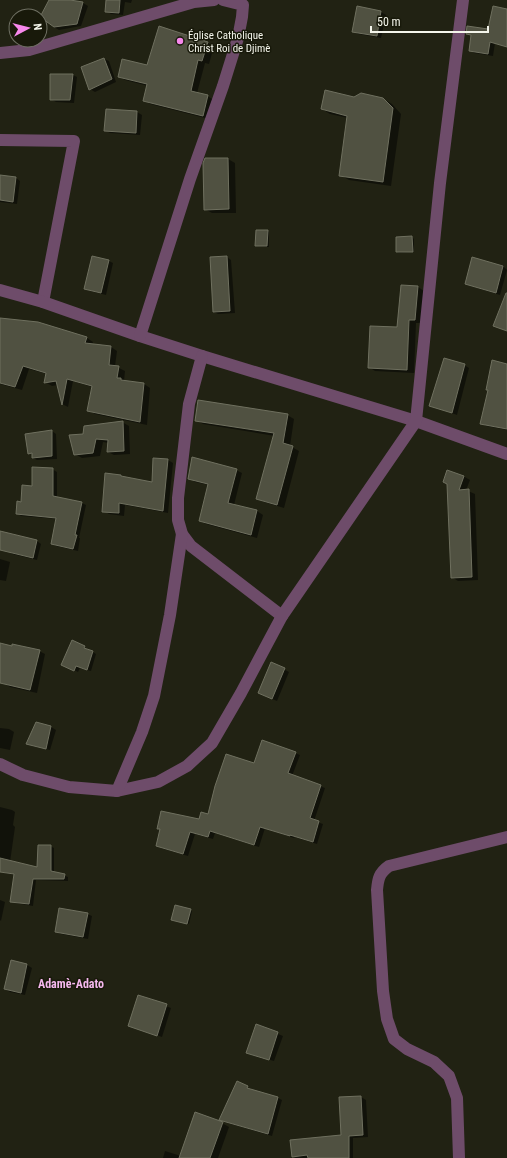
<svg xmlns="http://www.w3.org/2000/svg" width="507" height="1158" viewBox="0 0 507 1158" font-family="'Roboto Condensed',sans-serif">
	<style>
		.shadow { fill: #0007 }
		.building { fill: #505141; stroke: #6f705f }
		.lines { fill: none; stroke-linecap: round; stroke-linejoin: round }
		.minor { stroke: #6e4c6a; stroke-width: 12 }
		.poi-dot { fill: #f788ec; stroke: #18190a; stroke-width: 1.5 }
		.labels { text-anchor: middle; stroke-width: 3; stroke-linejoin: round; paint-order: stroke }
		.poi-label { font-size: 11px; fill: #f4f5eb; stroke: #18190a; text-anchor: start }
		.neighbourhood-label { font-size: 12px; font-weight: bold; fill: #f4b7ed; stroke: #18190a }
	</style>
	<rect width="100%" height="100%" fill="#212213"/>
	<g class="shadow">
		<path d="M50 0H66L83 3 88 6 81 26 59 30 54 27Z"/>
		<path d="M107 0H132L131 3 125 2 123 15 111 14 106 11Z"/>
		<path d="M358 8 381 12 386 15 381 38 358 34 353 31Z"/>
		<path d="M507 10V47L495 43 493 56 474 53 470 50 472 36 467 33 488 30Z"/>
		<path d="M160 28 208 43 214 46 209 64 205 63 197 93 207 96 214 100 209 119 150 104 144 100 148 86 125 80 119 77 148 67Z"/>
		<path d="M104 59 109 61 116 82 95 92 90 89Z"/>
		<path d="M73 75 77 77 74 103 56 102 51 99Z"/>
		<path d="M354 98H382L392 104 401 114 391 186 349 180 340 175 348 118 330 114 322 109Z"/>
		<path d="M107 110 137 112 142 115 140 135 110 133 105 130Z"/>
		<path d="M206 159H228L235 163 236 213H212L205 209Z"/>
		<path d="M0 176 16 178 20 181 17 204 0 202Z"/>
		<path d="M267 231 269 232V247L256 246Z"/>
		<path d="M412 237 414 239V252L399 253 397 252Z"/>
		<path d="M92 257 109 261 113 263 106 295 90 291 85 289Z"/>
		<path d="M227 257 231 260 235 313 218 314 214 312Z"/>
		<path d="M503 266 507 270 500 295 471 286 466 284Z"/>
		<path d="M402 286 418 287 424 291 422 323H416L414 373 375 371 369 367 398 328Z"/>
		<path d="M0 319 37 323 87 338 93 342 92 345 111 347 117 351 115 366 125 371 124 381 144 384 150 388 147 425 95 414 88 410 92 387 73 381 68 407 62 404 58 385 52 386 45 382 47 374 29 369 22 390 0 384Z"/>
		<path d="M464 365 469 368 457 415 430 405Z"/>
		<path d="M507 365V430L486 426 482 423 489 390 487 389Z"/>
		<path d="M287 415 294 419 290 446 299 451 284 508 264 502 257 498 275 436 203 424 196 420Z"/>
		<path d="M122 422 129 426 130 454 114 455 108 452 109 443 103 442 100 456 82 458 75 454 84 434Z"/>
		<path d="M52 431 56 434 57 459 37 460 33 458V455L29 453Z"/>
		<path d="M168 460 173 463 168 513 125 505 124 516 109 514 104 511 106 474 121 475 126 478 153 483Z"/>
		<path d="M52 469 57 472V498L82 503 86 505 79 538H80L78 551 56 546 52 544 57 519 21 516 17 513 21 503 33 487Z"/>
		<path d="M236 470 242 473 234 505 257 511 263 515 257 538 206 524 200 521 209 485 195 482 189 478Z"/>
		<path d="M463 476 470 480 466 490 475 494 478 580 458 581 452 577 448 484Z"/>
		<path d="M37 541 41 544 37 560 12 554 8 551Z"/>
		<path d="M0 559 10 562 6 581 0 580Z"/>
		<path d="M0 644 39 651 45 654 37 693 10 687 4 683 0 675Z"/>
		<path d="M84 647 96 654 91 671 80 668 78 672 66 666Z"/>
		<path d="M272 663 289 672 277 701 263 695Z"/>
		<path d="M36 723 51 727 56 730 50 750 32 746 28 743Z"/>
		<path d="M0 728 9 729 14 732 10 750 0 748Z"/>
		<path d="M295 753 300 755 292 776 325 788 314 821 323 824 317 844 295 837 294 838 265 828 259 847 215 833 213 839 195 834 188 856 161 848 157 845 208 815 254 764Z"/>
		<path d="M0 807 12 810 15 812 13 825 15 827 10 862 38 869 50 846 54 848V872L68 877V881L36 880 33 906 15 903 11 901 15 875 0 872Z"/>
		<path d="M0 900 5 902 1 921 0 920Z"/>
		<path d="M190 910 192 911 189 924 175 920Z"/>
		<path d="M87 914 92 916 88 939 61 934 56 932Z"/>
		<path d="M11 961 27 965 32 968 25 995 10 992 5 989Z"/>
		<path d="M138 996 171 1008 162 1037 129 1026Z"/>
		<path d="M256 1025 283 1036 274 1061 263 1058V1059L247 1053Z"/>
		<path d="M247 1087 251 1089V1090L278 1098 282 1100 272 1136 224 1122 220 1120Z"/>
		<path d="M361 1097 366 1100 368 1137 353 1138V1158H296L292 1156 342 1136 340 1098Z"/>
		<path d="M222 1123 229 1127 218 1158H163L165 1151 181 1156Z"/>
	</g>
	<g class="building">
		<path d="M49 0H70L83 2 77 24 54 27 40 17Z"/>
		<path d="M106 0H120L119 13 105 12Z"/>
		<path d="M357 6 381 11 377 36 352 32Z"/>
		<path d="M493 6 507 9V47L490 42 488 54 469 51 471 35 466 34 467 26 488 29Z"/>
		<path d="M159 26 208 42 202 61 198 60 191 91 208 95 203 116 143 101 147 84 118 77 122 59 147 65Z"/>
		<path d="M104 58 112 79 89 90 81 67Z"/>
		<path d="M50 74H73L70 100H50Z"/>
		<path d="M325 90 354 97 361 93 383 98 393 108 383 182 339 176 347 116 321 109Z"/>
		<path d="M106 109 137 111 136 133 104 131Z"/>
		<path d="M205 158H228L229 209 204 210 203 163Z"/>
		<path d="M0 175 16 177 13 202 0 200Z"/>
		<path d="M256 230H268L267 246H255Z"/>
		<path d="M412 236 413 252H396V237Z"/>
		<path d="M92 256 109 260 101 293 84 289Z"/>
		<path d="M227 256 230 311 213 312 210 257Z"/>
		<path d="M472 257 503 266 496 293 465 284Z"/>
		<path d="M401 285 418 286 415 320H409L407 370 368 368 370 326 397 327Z"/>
		<path d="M506 293H507V331L493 326Z"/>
		<path d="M0 318 38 322 87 337 85 343 111 346 109 365 119 366 117 378H121V380L144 383 140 422 87 411 92 386 67 379 62 405 56 381 44 383 46 373 23 366 15 387 0 383Z"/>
		<path d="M444 358 465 364 452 413 429 406Z"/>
		<path d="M492 360 507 364V429L480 424 488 390H486Z"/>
		<path d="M198 400 288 414 283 443 293 446 277 505 256 499 274 433 195 421Z"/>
		<path d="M123 421 124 451 107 452 108 440 96 439 93 453 74 455 69 435 83 434 84 426Z"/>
		<path d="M52 430V456L32 458V453L28 454 25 434Z"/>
		<path d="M192 457 237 469 228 503 257 510 251 535 199 521 208 484 188 479Z"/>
		<path d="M153 458 168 459 163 511 119 503V513L102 512 105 473 121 475V476L152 482Z"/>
		<path d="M32 467 53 468V496L82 502 75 535H77L73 549 51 544 56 518 16 514 17 501 21 502 22 485 32 486Z"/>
		<path d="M447 470 464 476 459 490 469 489 472 577 451 578 447 484 443 482Z"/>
		<path d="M0 531 37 540 33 558 0 550Z"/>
		<path d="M72 640 85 646 84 648 93 651 87 670 76 666 74 671 61 665Z"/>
		<path d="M0 643 12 646V644L40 650 30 690 0 683Z"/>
		<path d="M271 662 285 668 272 699 258 693Z"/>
		<path d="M36 722 51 726 46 749 26 744Z"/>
		<path d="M262 740 296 752 288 773 321 785 310 818 319 821 313 842 290 835V836L260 827 254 845 210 831 208 837 190 832 183 854 156 846 160 829H157L161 811 199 819 201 812 208 814 215 786 226 754 254 763Z"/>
		<path d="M38 845H51V871L65 874 64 879H33L29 904 10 902 14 874 0 872V858L37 867Z"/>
		<path d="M175 905 191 909 187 924 171 920Z"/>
		<path d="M59 908 88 913 83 937 55 932Z"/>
		<path d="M11 960 27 964 21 993 4 989Z"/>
		<path d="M138 995 167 1004 157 1036 128 1026Z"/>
		<path d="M256 1024 278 1032 269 1060 246 1053Z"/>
		<path d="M237 1081 248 1086 247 1088 278 1097 268 1134 219 1120Z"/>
		<path d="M361 1096 363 1135 349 1136V1158H308L307 1155 292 1157 290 1140 341 1135 339 1097Z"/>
		<path d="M195 1112 223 1122 210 1158H179Z"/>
	</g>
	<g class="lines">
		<g class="minor">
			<path d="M0 53 29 50 194 2 214 0"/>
			<path d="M0 140 74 141 43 302"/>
			<path d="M0 290 43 302 140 336 202 356 416 421 507 454"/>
			<path d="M140 336 190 179 223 86 238 38 242 17 243 5 223 0"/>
			<path d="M202 356 189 404 178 498V520L182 534 191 546 282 616"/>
			<path d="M0 764 23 775 69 787 117 791 158 782 187 766 212 743 241 693 282 616 416 421 440 183 463 0"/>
			<path d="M117 791 142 732 154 696 170 615 182 534"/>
			<path d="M459 1158 457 1098 449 1076 434 1062 407 1049 394 1039 387 1019 383 991 377 890C378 879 379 873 389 866L507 837"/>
		</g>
	</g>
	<circle class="poi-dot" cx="180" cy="41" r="4"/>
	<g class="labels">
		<g class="poi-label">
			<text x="188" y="39">Église Catholique<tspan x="188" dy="13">Christ Roi de Djimè</tspan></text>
		</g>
		<g class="neighbourhood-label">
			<text x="71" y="988">Adamè-Adato</text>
		</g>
	</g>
	<g transform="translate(28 28) rotate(83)"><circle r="19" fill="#18190a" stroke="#707164"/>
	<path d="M0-3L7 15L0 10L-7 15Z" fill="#f788ec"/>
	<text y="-6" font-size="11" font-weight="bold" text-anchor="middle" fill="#f4f5eb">N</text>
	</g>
	<path d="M371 26v6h117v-6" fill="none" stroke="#f4f5eb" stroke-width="2"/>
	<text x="377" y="26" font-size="12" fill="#f4f5eb" stroke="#18190a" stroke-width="3" paint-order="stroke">50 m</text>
</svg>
